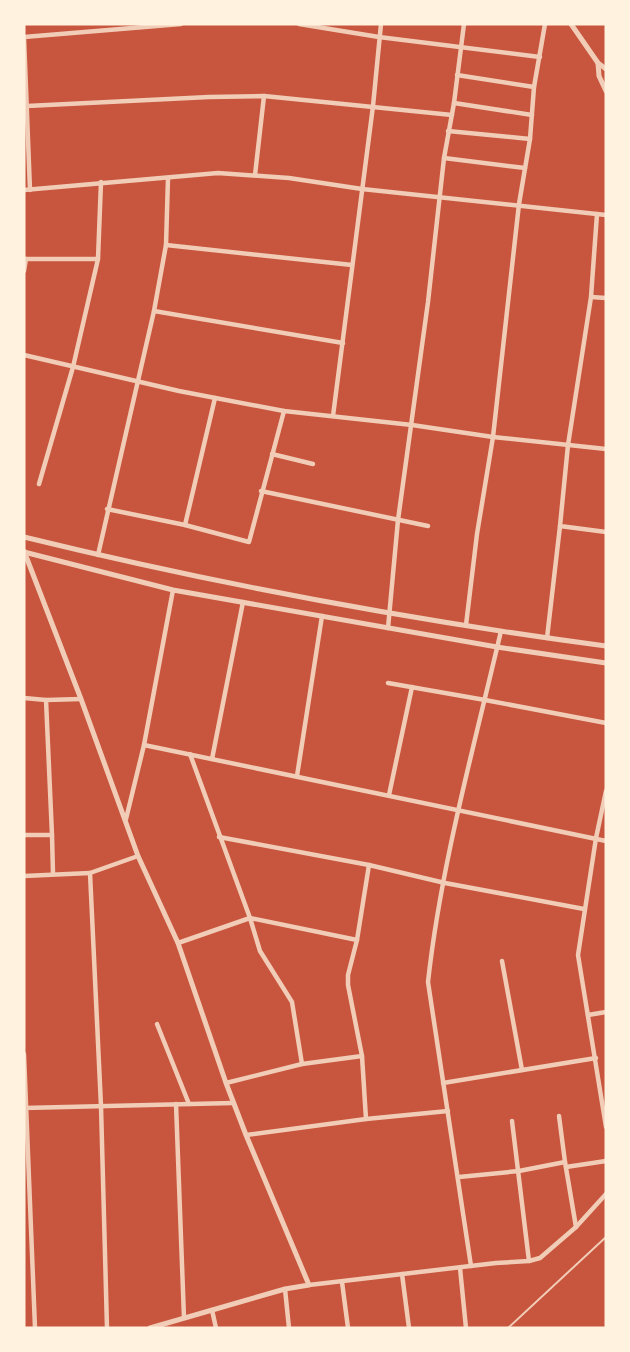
<svg xmlns="http://www.w3.org/2000/svg" width="630" height="1352" viewBox="0 0 630 1352" font-family="'Titillium Web',sans-serif">
	<style>
		.lines { fill: none; stroke-linecap: round; stroke-linejoin: round }
		.service { stroke: #f1ccb7; stroke-width: 2 }
		.minor { stroke: #f1ccb7; stroke-width: 4.5 }
		.tertiary { stroke: #f1ccb7; stroke-width: 5 }
	</style>
	<rect width="100%" height="100%" fill="#c8553d"/>
	<g class="lines">
		<path class="service" d="M508 1328 606 1237"/>
		<g class="minor">
			<path d="M299 24 379 37 540 57"/>
			<path d="M24 37 181 24"/>
			<path d="M24 37 30 190"/>
			<path d="M457 75 534 87"/>
			<path d="M454 103 532 115"/>
			<path d="M27 106 209 97 264 96 452 115"/>
			<path d="M448 131 530 139"/>
			<path d="M444 158 525 168"/>
			<path d="M255 175 264 96"/>
			<path d="M24 190 218 173 289 178 362 189 606 215"/>
			<path d="M597 214 591 297 568 445 560 526 606 532"/>
			<path d="M166 245 352 265"/>
			<path d="M24 259H98"/>
			<path d="M24 271 26 259"/>
			<path d="M591 297 606 298"/>
			<path d="M154 311 343 343"/>
			<path d="M24 355 179 391 284 411 412 425 493 437 606 449"/>
			<path d="M333 416 373 106 381 24"/>
			<path d="M272 454 313 464"/>
			<path d="M39 484 73 367 98 259 101 182"/>
			<path d="M261 491 428 526"/>
			<path d="M107 509 185 525 249 542 284 411"/>
			<path d="M185 525 215 398"/>
			<path d="M98 555 154 311 166 245 168 178"/>
			<path d="M466 625 477 534 493 437 519 204 530 139 534 87 545 24"/>
			<path d="M388 628 398 520 428 302 444 158 454 103 464 24"/>
			<path d="M547 638 560 526"/>
			<path d="M388 683 485 700 606 723"/>
			<path d="M24 698 46 700"/>
			<path d="M144 745 173 590"/>
			<path d="M190 754 250 918 260 951 292 1002 302 1064"/>
			<path d="M212 759 243 602"/>
			<path d="M297 776 322 616"/>
			<path d="M606 791 596 838 578 955 606 1127"/>
			<path d="M389 795 412 687"/>
			<path d="M126 819 144 745 606 841"/>
			<path d="M24 835H52L46 700 81 699"/>
			<path d="M52 835 53 874"/>
			<path d="M219 837 369 865"/>
			<path d="M90 873 101 1106 107 1328"/>
			<path d="M24 876 90 873 138 856"/>
			<path d="M178 943 250 918 357 940"/>
			<path d="M502 961 522 1070"/>
			<path d="M588 1015 606 1012"/>
			<path d="M157 1024 189 1104"/>
			<path d="M24 1054 35 1328"/>
			<path d="M362 1056 366 1119 448 1111"/>
			<path d="M226 1083 302 1064 362 1056 348 985V975L357 940 369 865 445 883 584 909"/>
			<path d="M443 1083 596 1058"/>
			<path d="M176 1104 184 1318"/>
			<path d="M24 1108 233 1103"/>
			<path d="M559 1116 565 1162"/>
			<path d="M512 1121 529 1261"/>
			<path d="M246 1135 366 1119"/>
			<path d="M566 1167 606 1161"/>
			<path d="M459 1177 519 1171 565 1162 576 1227"/>
			<path d="M471 1266 428 982C441 864 474 747 501 631"/>
			<path d="M460 1268 466 1328"/>
			<path d="M402 1274 409 1328"/>
			<path d="M342 1282 348 1328"/>
			<path d="M309 1285 496 1263 529 1261 540 1258 576 1227 606 1194"/>
			<path d="M285 1289 289 1328"/>
			<path d="M212 1310 216 1328"/>
		</g>
		<g class="tertiary">
			<path d="M571 24 598 63 606 69"/>
			<path d="M598 63 599 76 606 91"/>
			<path d="M24 537C216 584 410 620 606 646"/>
			<path d="M24 551 81 699 138 856 178 943 226 1083 246 1135 309 1285 285 1289 150 1328"/>
			<path d="M24 552 173 590 497 647 606 663"/>
		</g>
	</g>
	<rect width="630" height="1352" fill="none" stroke="#fff3e0" stroke-width="51"/>
</svg>
